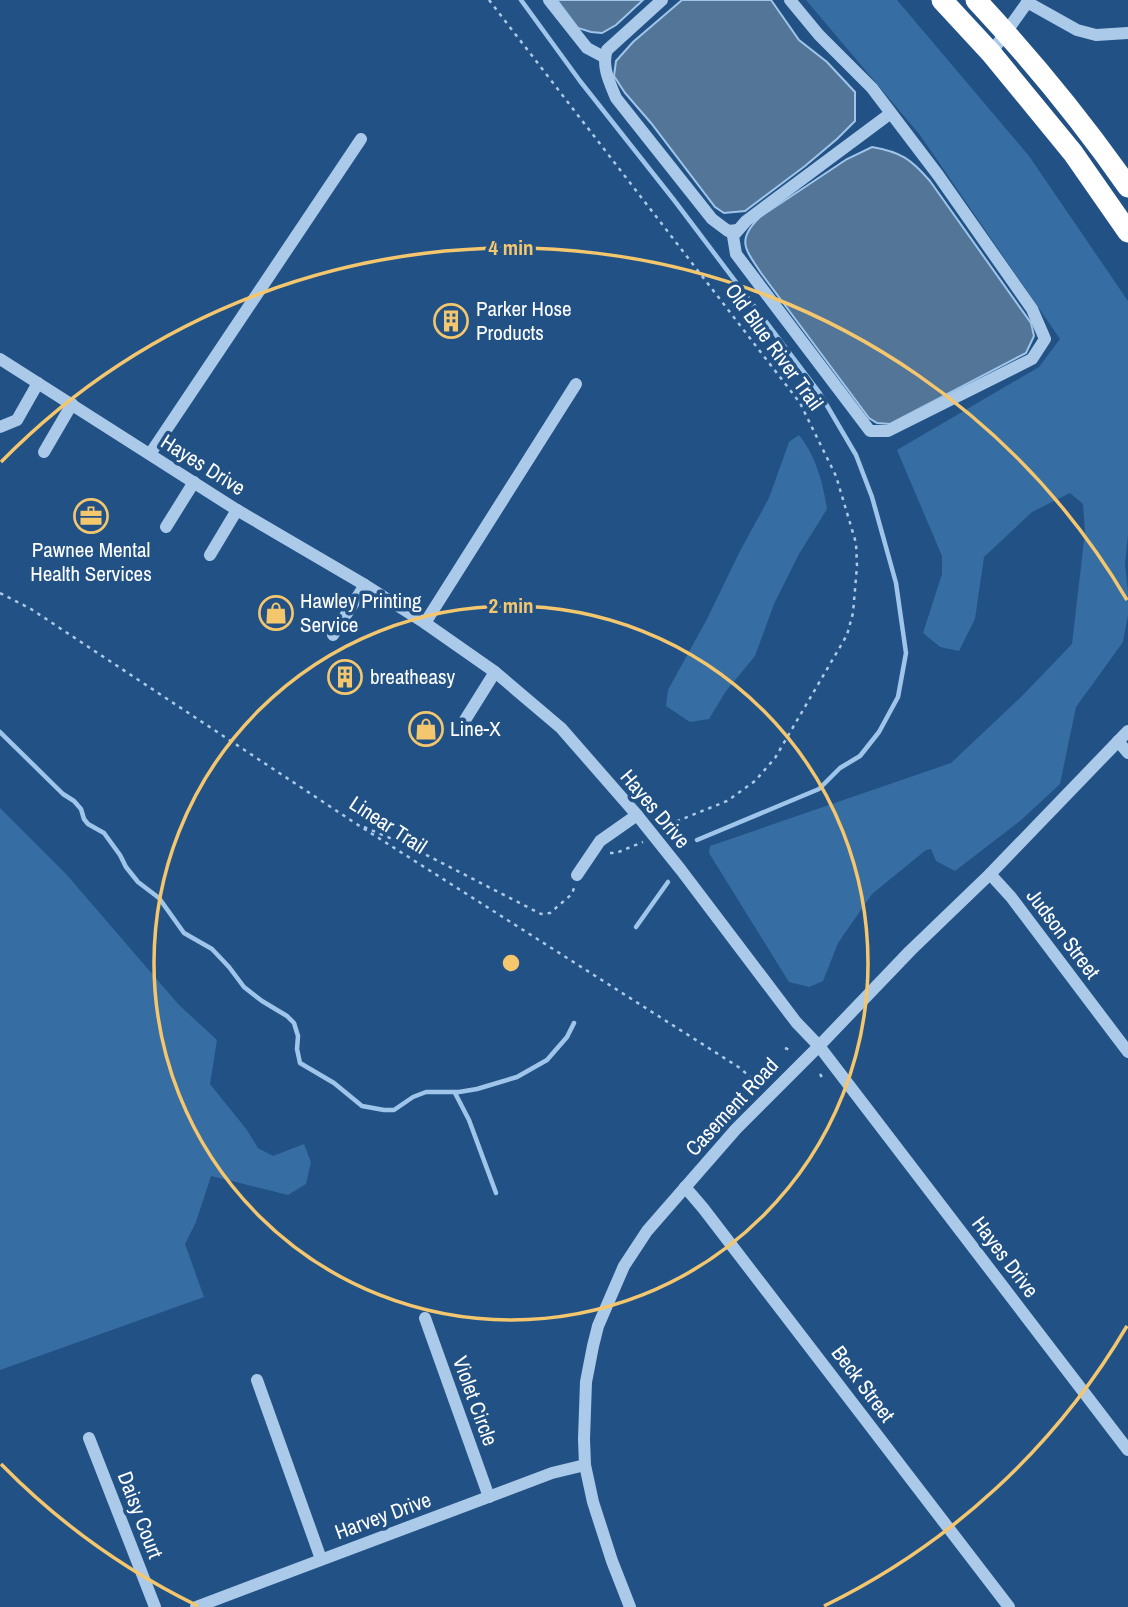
<svg xmlns="http://www.w3.org/2000/svg" width="1128" height="1607" viewBox="0 0 1128 1607" font-family="'Archivo Narrow',sans-serif">
	<style>
		.green { fill: #366da2 }
		.water { fill: #537598; stroke: #9fc6ea; stroke-width: 2 }
		.lines { fill: none; stroke-linecap: round; stroke-linejoin: round }
		.stream { stroke: #9fc6ea; stroke-width: 4.5 }
		.path { stroke: #abcae9; stroke-width: 2.5; stroke-dasharray: 3.5 5; stroke-linecap: butt }
		.minor { stroke: #abcae9; stroke-width: 12 }
		.highway { stroke: #fff; stroke-width: 21 }
		.ring { fill: none; stroke: #f4c66e; stroke-width: 3.5 }
		.labels { text-anchor: middle; stroke-width: 7; stroke-linejoin: round; paint-order: stroke }
		.poi-label { font-size: 21px; fill: #fff; stroke: #225285; text-anchor: start }
		.street-label { font-size: 21px; fill: #fff; stroke: #225285 }
		.centre { fill: #f4c66e; stroke: #225285; stroke-width: 3.5 }
		.ring-label { font-size: 21px; text-anchor: middle; font-weight: bold; fill: #f4c66e; stroke: #225285; stroke-width: 7; stroke-linejoin: round; paint-order: stroke }
	</style>
	<rect width="100%" height="100%" fill="#225285"/>
	<g class="green">
		<path d="M806 0H897L1029 156 1128 301V535L1125 564 1128 592V615L1123 642 1076 707 1060 784 1020 821 955 871 936 861 931 849 926 850 872 894 838 943 823 981 809 987 789 982 709 853 710 846 951 763 1022 696 1072 644 1085 532 1083 504 1070 493 1032 512 984 557 975 619 959 651 940 647 923 633 942 574V556L897 450 1039 367 1060 339 920 135Z"/>
		<path d="M799 435C816 456 823 483 827 509L799 554 774 604 755 656 726 691 709 719 690 722 666 706 668 690 707 619 740 551 769 498 789 442Z"/>
		<path d="M0 808 66 874 179 1005 217 1040 210 1084 247 1130 258 1148 273 1156 304 1144 311 1162 306 1184 288 1195 211 1176 196 1222 185 1244 204 1297 0 1370Z"/>
	</g>
	<g class="water">
		<path d="M557 0H643L616 25 602 33 591 32 578 28Z"/>
		<path d="M682 0H771L799 40 827 62 855 92V121L837 139 805 166 745 211 724 213 715 207 651 123 625 93 614 76 616 61 633 42Z"/>
		<path d="M872 147C901 152 911 159 930 181L1031 323 1034 336 1026 353 890 424 877 423 869 418 761 273C745 249 736 240 760 217L847 159Z"/>
	</g>
	<g class="lines">
		<g class="stream">
			<path d="M521 0 580 81 674 200 819 392 856 455 872 497 896 583 906 653 898 697 879 732 860 756 840 768 819 789 697 840"/>
			<path d="M0 732 63 794 74 801 81 809 84 819 88 824 104 833 120 855 126 867 138 882 159 898 184 933 212 949 229 967 244 987 262 1001 287 1016 294 1023 298 1036 297 1049 300 1063 334 1083 362 1106 384 1110H394L413 1097 426 1092H459L477 1089 517 1077 547 1060 567 1037 574 1023"/>
			<path d="M636 927 668 882"/>
			<path d="M455 1093 469 1120 496 1193"/>
		</g>
		<g class="path">
			<path d="M489 0 800 403 836 476 856 543 857 566 853 613 847 635 775 758 755 781 727 801 670 824 663 829"/>
			<path d="M0 593 31 609 355 823 740 1068 759 1085"/>
			<path d="M364 827 409 846 541 914 550 913 572 894 574 888"/>
			<path d="M610 853H616L643 842"/>
			<path d="M785 1048 790 1050"/>
			<path d="M820 1074 823 1079"/>
		</g>
		<g class="minor">
			<path d="M549 0 587 48 604 57"/>
			<path d="M662 0 607 50C601 66 610 83 616 98L712 219 728 231 738 230"/>
			<path d="M790 0 819 35 872 88 938 175 1032 309 1045 339 1032 359 888 431H870L736 254 733 236 746 221 891 113"/>
			<path d="M1027 2 1077 30 1096 35 1128 33"/>
			<path d="M991 53 1029 0"/>
			<path d="M0 359 237 510 365 585 425 623 495 672 561 728 637 815 681 870 796 1022 819 1046 1128 1450"/>
			<path d="M0 427 17 420 38 383"/>
			<path d="M44 452 72 404"/>
			<path d="M150 454 361 139"/>
			<path d="M166 527 194 482"/>
			<path d="M210 555 237 510"/>
			<path d="M425 623 576 384"/>
			<path d="M333 635 365 585"/>
			<path d="M465 720 495 672"/>
			<path d="M1118 741 1128 753"/>
			<path d="M990 874 1011 897 1128 1052"/>
			<path d="M577 875 600 841 637 815"/>
			<path d="M685 1187 703 1208 1009 1607"/>
			<path d="M425 1318 489 1497"/>
			<path d="M257 1380 321 1559"/>
			<path d="M89 1438 155 1607"/>
			<path d="M196 1607 552 1473 585 1465"/>
			<path d="M630 1607 612 1561 593 1502 585 1465 584 1439 586 1382 593 1346 598 1326 624 1266 647 1231 736 1129 819 1046 910 951 990 874 1128 731"/>
		</g>
		<g class="highway">
			<path d="M942 0 991 53 1073 153 1128 232"/>
			<path d="M976 0C1031 59 1082 121 1128 187"/>
		</g>
	</g>
	<g class="ring">
		<circle cx="511" cy="963" r="357"/>
		<path d="M1127 1326A715 715 0 0 1 824 1606M198 1606A715 715 0 0 1 1 1464M1 462A715 715 0 0 1 1127 600"/>
	</g>
	<defs>
		<g id="building-ring" transform="scale(1.75)"><circle r="9.5" fill="#225285" stroke="#f4c66e" stroke-width="1.5"/><path d="M-4-6H4V6H1V3H-1V6H-4ZM-2.5-4.3h1.7v1.8h-1.7ZM.8-4.3h1.7v1.8H.8ZM-2.5-1h1.7V.8h-1.7ZM.8-1h1.7V.8H.8Z" fill="#f4c66e"/></g>
		<g id="office-ring" transform="scale(1.75)"><circle r="9.5" fill="#225285" stroke="#f4c66e" stroke-width="1.5"/><path d="M-6-3h4V-5.5h4V-3h4V5H-6ZM-1-4.5V-3h2v-1.5ZM-6 0V1H6V0Z" fill="#f4c66e"/></g>
		<g id="shop-ring" transform="scale(1.75)"><circle r="9.5" fill="#225285" stroke="#f4c66e" stroke-width="1.5"/><path d="M-5-2.5h2.3a2.7 3.5 0 0 1 5.4 0H5L5.5 6h-11ZM-1.5-2.5h3a1.5 2.3 0 0 0-3 0Z" fill="#f4c66e"/></g>
	</defs>
	<g fill-rule="evenodd">
		<use href="#building-ring" x="451" y="321"/>
		<use href="#office-ring" x="91" y="516"/>
		<use href="#shop-ring" x="276" y="613"/>
		<use href="#building-ring" x="345" y="677"/>
		<use href="#shop-ring" x="426" y="729"/>
	</g>
	<g class="labels">
		<g class="poi-label">
			<text x="476" y="316">Parker Hose<tspan x="476" dy="24">Products</tspan></text>
			<text x="91" y="557" text-anchor="middle">Pawnee Mental<tspan x="91" dy="24">Health Services</tspan></text>
			<text x="300" y="608">Hawley Printing<tspan x="300" dy="24">Service</tspan></text>
			<text x="370" y="684">breatheasy</text>
			<text x="450" y="736">Line-X</text>
		</g>
		<g class="street-label">
			<text transform="translate(774 347) rotate(54)" y="7">Old Blue River Trail</text>
			<text transform="translate(203 465) rotate(32)" y="7">Hayes Drive</text>
			<text transform="translate(655 809) rotate(50)" y="7">Hayes Drive</text>
			<text transform="translate(388 825) rotate(33)" y="7">Linear Trail</text>
			<text transform="translate(1063 934) rotate(53)" y="7">Judson Street</text>
			<text transform="translate(732 1107) rotate(-47)" y="7">Casement Road</text>
			<text transform="translate(1005 1257) rotate(53)" y="7">Hayes Drive</text>
			<text transform="translate(863 1384) rotate(53)" y="7">Beck Street</text>
			<text transform="translate(475 1401) rotate(70)" y="7">Violet Circle</text>
			<text transform="translate(140 1515) rotate(69)" y="7">Daisy Court</text>
			<text transform="translate(383 1516) rotate(-20)" y="7">Harvey Drive</text>
		</g>
	</g>
	<circle cx="511" cy="963" r="10" class="centre"/>
	<g class="ring-label">
		<text x="511" y="255">4 min</text>
		<text x="511" y="613">2 min</text>
	</g>
</svg>
